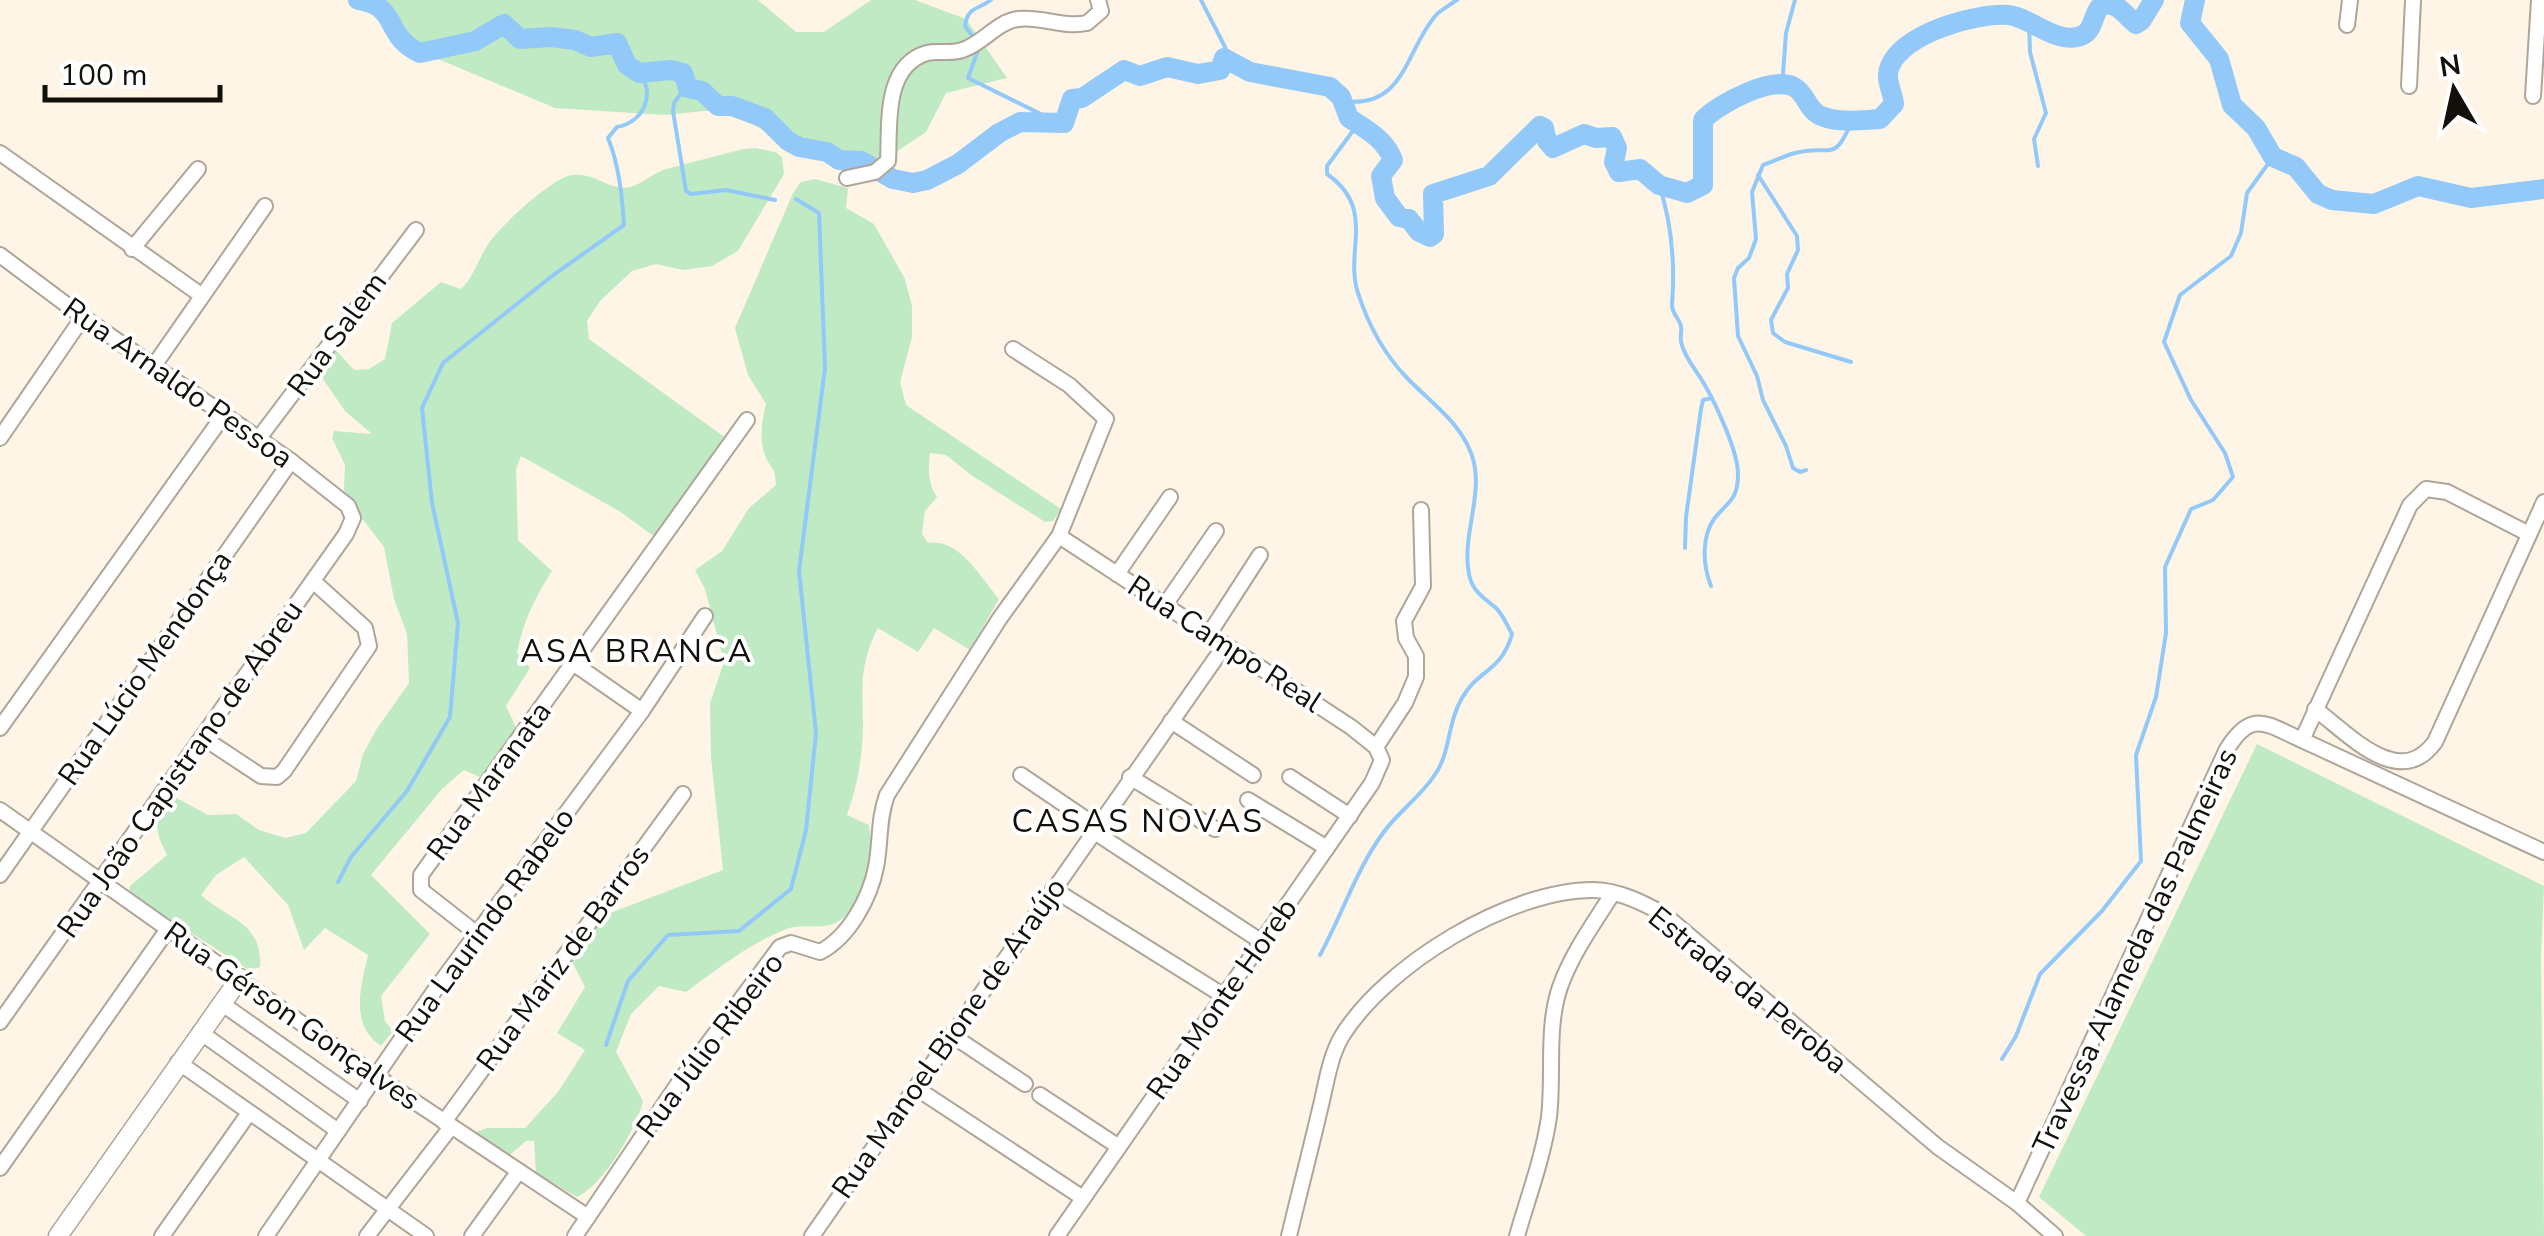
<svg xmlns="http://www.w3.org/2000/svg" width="2544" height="1236" viewBox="0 0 2544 1236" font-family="'Nunito Sans',sans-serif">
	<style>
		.green { fill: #c0eac3 }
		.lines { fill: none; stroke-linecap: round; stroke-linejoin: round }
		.stream { stroke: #93c9f8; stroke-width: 4 }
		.river { stroke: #93c9f8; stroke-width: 20 }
		.minor-casing { stroke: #afa599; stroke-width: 18 }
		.tertiary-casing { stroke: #afa599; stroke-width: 21 }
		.minor { stroke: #fff; stroke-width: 14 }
		.tertiary { stroke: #fff; stroke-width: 18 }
		.labels { text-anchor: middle; stroke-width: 8; stroke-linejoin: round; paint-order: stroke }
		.street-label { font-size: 30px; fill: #13100b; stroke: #fff }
		.neighbourhood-label { font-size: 32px; letter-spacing: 2.5px; fill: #13100b; stroke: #fff }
	</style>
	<rect width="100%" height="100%" fill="#fff5e7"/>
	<g class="green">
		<path d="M363 0H758L796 32H824L871 0H915L966 19 1007 78 946 93 926 132 884 160 803 153 726 109 663 115 555 108 414 49Z"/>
		<path d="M756 148 775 152 782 157 784 174 738 251 712 266 683 270 656 264 632 271 600 301 587 321 589 339 727 439 655 537 619 511 521 456 516 469 518 540 552 571C535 597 523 622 517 653L530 668 506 706 517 730 484 779 464 770 442 789 371 875 430 934 381 996 385 1021 393 1031 381 1046C349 1025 361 986 368 955L325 928 304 950 288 905 244 857 216 875 201 895C227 919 263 922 260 967L249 970 129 893 130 886 167 855C153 827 154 821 171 795L208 815 236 814 259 830 285 838 306 833 356 781 363 754 376 730 409 683 407 634 394 599 384 547 347 499 344 489 345 465 332 438 334 431 372 434 345 411 318 372 336 350 354 370 369 369 385 359 392 323 441 282 461 289C475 275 478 259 489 243 501 225 552 178 572 175 592 172 609 188 624 188 638 188 652 173 666 169L743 149Z"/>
		<path d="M815 179 848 188 846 208 874 224 905 279 912 306V337L900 382 906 405 1061 509 1053 521 1045 522 971 475 946 455 930 453C928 469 928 484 937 497L925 511 922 534 928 543C960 538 980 577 999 599L970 650 934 628 918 652 878 628C858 667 863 688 863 729 862 760 857 787 847 815L869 825C870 835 873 846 873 856 872 878 854 919 830 925 815 929 799 923 784 930 747 945 718 969 686 992L659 986 631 1014 616 1052 643 1101C637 1128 602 1187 577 1197L536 1174 534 1141H526L510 1155 473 1133 487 1128H525L558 1092 585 1050 557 1033 585 987 571 960 602 916 723 870 711 758 710 703 724 662 705 589 695 570 722 551 749 508 776 485C775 464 771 471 765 455 759 440 762 419 766 404L748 375 735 328 793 193 801 182Z"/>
		<path d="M2257 744 2544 886 2541 957 2544 1236H2086L2039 1197Z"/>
	</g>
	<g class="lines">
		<g class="stream">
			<path d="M1201 0 1225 47 1228 59"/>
			<path d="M2029 22 2030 52 2046 113 2034 139 2038 166"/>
			<path d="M973 37 965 26C968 6 978 10 991 0"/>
			<path d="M978 50 968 78 1057 122"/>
			<path d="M1783 74 1786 33 1795 0"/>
			<path d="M687 85 674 103 673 111 686 191 691 194 726 190 775 200"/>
			<path d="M1342 101C1406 110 1405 49 1437 14 1443 9 1451 4 1457 0"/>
			<path d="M1758 175 1797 236 1798 250 1787 274 1788 288 1771 320 1773 333 1785 342 1851 362"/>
			<path d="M1659 185C1673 226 1675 265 1672 305 1672 314 1679 318 1681 326 1682 331 1680 336 1681 341 1683 355 1696 370 1703 382 1715 402 1738 451 1738 474 1738 501 1728 501 1714 519 1701 538 1703 566 1711 586"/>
			<path d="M1806 470 1800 472 1793 468 1786 446 1763 400 1757 376 1738 336 1734 278 1738 268 1749 258 1756 239 1752 192 1763 165C1774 161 1784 156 1795 153 1830 143 1834 166 1852 120"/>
			<path d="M1685 548 1686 517 1701 409 1703 400 1712 398"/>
			<path d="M338 882 351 857 407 791 450 717 458 623 432 503 422 408 443 363 552 276 624 225C622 195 619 165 608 138L617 127C642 123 657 95 639 73"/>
			<path d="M1320 955C1342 915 1356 870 1383 833 1398 812 1420 797 1434 776 1451 753 1447 723 1462 698 1478 669 1501 673 1512 634 1507 625 1503 615 1496 608 1483 597 1472 591 1469 574 1461 534 1486 491 1471 453 1459 421 1429 401 1407 378 1384 354 1368 324 1358 293 1344 251 1377 209 1327 174V166L1358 124"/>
			<path d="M606 1045 628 981 668 935 739 931 791 889 806 830 816 733 799 571 825 368 819 213 796 199"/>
			<path d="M2002 1059 2016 1036 2040 974 2102 911 2141 861 2136 755 2156 697 2166 633 2165 567 2191 509 2213 500 2233 477 2225 453 2191 400 2164 342 2180 295 2231 256 2241 233 2247 193 2273 157"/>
		</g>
		<g class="river">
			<path d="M358 0C401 7 382 35 420 53L475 41 504 24 520 39 551 37 575 40 591 47 617 43 627 65 639 73 671 70 683 73 688 88 702 91 718 106H732L765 118 788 141 799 147 827 152 839 160 861 161 893 179 913 183 927 180 958 164 999 133 1020 122 1064 123 1072 99 1082 98 1124 70 1140 76 1167 67 1198 74 1220 70 1224 58 1250 72 1330 87 1341 97 1349 118C1367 130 1385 139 1393 160L1381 176 1385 198 1399 217 1409 219 1419 232 1430 237 1434 234 1433 194 1489 176 1540 126 1544 128 1547 141 1553 148 1584 134 1596 138 1612 137 1617 148 1614 162 1619 172 1640 169 1659 185 1687 193 1703 185V120C1718 104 1777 72 1797 89 1808 98 1808 112 1824 117 1841 123 1862 120 1880 119L1894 104C1893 92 1884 79 1890 66 1904 33 1975 13 2008 15 2031 17 2058 47 2083 35 2095 29 2092 12 2103 4 2120 3 2124 15 2136 24L2141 21 2154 0"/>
			<path d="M2195 0 2190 23 2219 59 2232 105 2256 128 2273 157 2296 167 2318 194 2332 200 2374 204 2418 186 2471 198 2544 189"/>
		</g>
		<g class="minor-casing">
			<g id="minor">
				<path d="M2347 25 2350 0"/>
				<path d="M2409 86 2413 0"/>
				<path d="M2533 96 2539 0"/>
				<path d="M0 153 201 295"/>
				<path d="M847 178 875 172 888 161C890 125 883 66 927 53 940 50 952 55 965 49 984 42 997 22 1018 19 1041 16 1063 28 1087 23L1101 11 1098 0"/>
				<path d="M132 249 198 169"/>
				<path d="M0 255 83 317 291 461 348 506 353 518 346 534 0 1022"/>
				<path d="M153 367 265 206"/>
				<path d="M0 438 83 317"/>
				<path d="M259 438 416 230"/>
				<path d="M1117 574 1170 497"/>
				<path d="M1165 605 1216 531"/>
				<path d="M1209 634 1260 555"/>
				<path d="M573 663 642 711"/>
				<path d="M2315 709C2349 734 2399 791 2435 742L2544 502"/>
				<path d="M1171 721 1253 775"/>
				<path d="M0 728 223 416"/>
				<path d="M202 737 261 776 277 777 284 771 369 646 365 628 313 581"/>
				<path d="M2302 740 2410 505 2426 489 2447 492 2529 534"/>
				<path d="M1376 747 1405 703 1416 677V656L1406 638 1404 621 1423 586 1421 510"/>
				<path d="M1021 775 1096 826"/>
				<path d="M1130 777 1215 829"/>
				<path d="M1290 777 1350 816"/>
				<path d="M1248 800 1327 848"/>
				<path d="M0 810 376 1076 588 1217"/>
				<path d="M1093 831 1262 942"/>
				<path d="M0 875 291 461"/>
				<path d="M1053 889 1224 996"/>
				<path d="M477 934 421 890V875L747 420"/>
				<path d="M221 1003 360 1101"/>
				<path d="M200 1032 338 1131"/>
				<path d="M953 1036 1025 1084"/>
				<path d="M178 1062 426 1236"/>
				<path d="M916 1088 1083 1198"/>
				<path d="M1040 1095 1119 1147"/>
				<path d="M444 1122 683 794"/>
				<path d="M0 1168 168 929"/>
				<path d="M2017 1203 2227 749C2252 709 2266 724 2302 740L2544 852"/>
				<path d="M162 1236 249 1113"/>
				<path d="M266 1236 435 990 642 711 705 616"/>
				<path d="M367 1236 451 1127"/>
				<path d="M472 1236 519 1171"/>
				<path d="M575 1236 680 1081 780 947 791 943 820 952C849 937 870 898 876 867 881 842 878 819 887 795L1000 618 1059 536 1106 419 1069 385 1013 349"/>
				<path d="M812 1236 1225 645"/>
				<path d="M1057 1236 1372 783 1382 760 1376 747 1351 727 1059 536"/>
				<path d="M1289 1236C1299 1194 1310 1152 1320 1109 1326 1086 1329 1058 1342 1036 1386 965 1509 890 1593 890 1618 890 1644 903 1665 915L1938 1147 2017 1203 2055 1236"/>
				<path d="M1517 1236C1528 1197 1543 1158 1549 1117 1554 1075 1546 1028 1560 987 1572 953 1594 923 1613 893"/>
			</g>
		</g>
		<g class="tertiary-casing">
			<path id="tertiary" d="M58 1236 240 978"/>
		</g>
		<use href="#minor" class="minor"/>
		<use href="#tertiary" class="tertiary"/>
	</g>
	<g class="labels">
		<g class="street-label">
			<text transform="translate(337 334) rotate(-54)" y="10">Rua Salem</text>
			<text transform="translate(178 383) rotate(35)" y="10">Rua Arnaldo Pessoa</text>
			<text transform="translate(1225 644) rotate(33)" y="10">Rua Campo Real</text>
			<text transform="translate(145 668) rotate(-55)" y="10">Rua Lúcio Mendonça</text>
			<text transform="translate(180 769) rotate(-55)" y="10">Rua João Capistrano de Abreu</text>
			<text transform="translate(489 781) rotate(-54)" y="10">Rua Maranata</text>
			<text transform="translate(485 925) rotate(-54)" y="10">Rua Laurindo Rabelo</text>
			<text transform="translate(2135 951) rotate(-65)" y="10">Travessa Alameda das Palmeiras</text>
			<text transform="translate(563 958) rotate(-54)" y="10">Rua Mariz de Barros</text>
			<text transform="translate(1748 990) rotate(39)" y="10">Estrada da Peroba</text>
			<text transform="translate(1222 999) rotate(-55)" y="10">Rua Monte Horeb</text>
			<text transform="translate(292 1016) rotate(35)" y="10">Rua Gérson Gonçalves</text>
			<text transform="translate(949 1038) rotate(-55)" y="10">Rua Manoel Bione de Araújo</text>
			<text transform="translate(710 1045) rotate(-53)" y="10">Rua Júlio Ribeiro</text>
		</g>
		<g class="neighbourhood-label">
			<text x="637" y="662">ASA BRANCA</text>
			<text x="1138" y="832">CASAS NOVAS</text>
		</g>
	</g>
	<g transform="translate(2454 90) rotate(351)" stroke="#ffffff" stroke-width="8" paint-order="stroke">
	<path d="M0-8L18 38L0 25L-18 38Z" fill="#13100b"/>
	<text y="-15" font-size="28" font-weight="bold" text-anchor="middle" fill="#13100b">N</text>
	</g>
	<path d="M45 85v15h175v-15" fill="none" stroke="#13100b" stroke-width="5"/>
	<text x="60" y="85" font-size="30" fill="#13100b" stroke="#ffffff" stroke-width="8" paint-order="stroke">100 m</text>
</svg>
